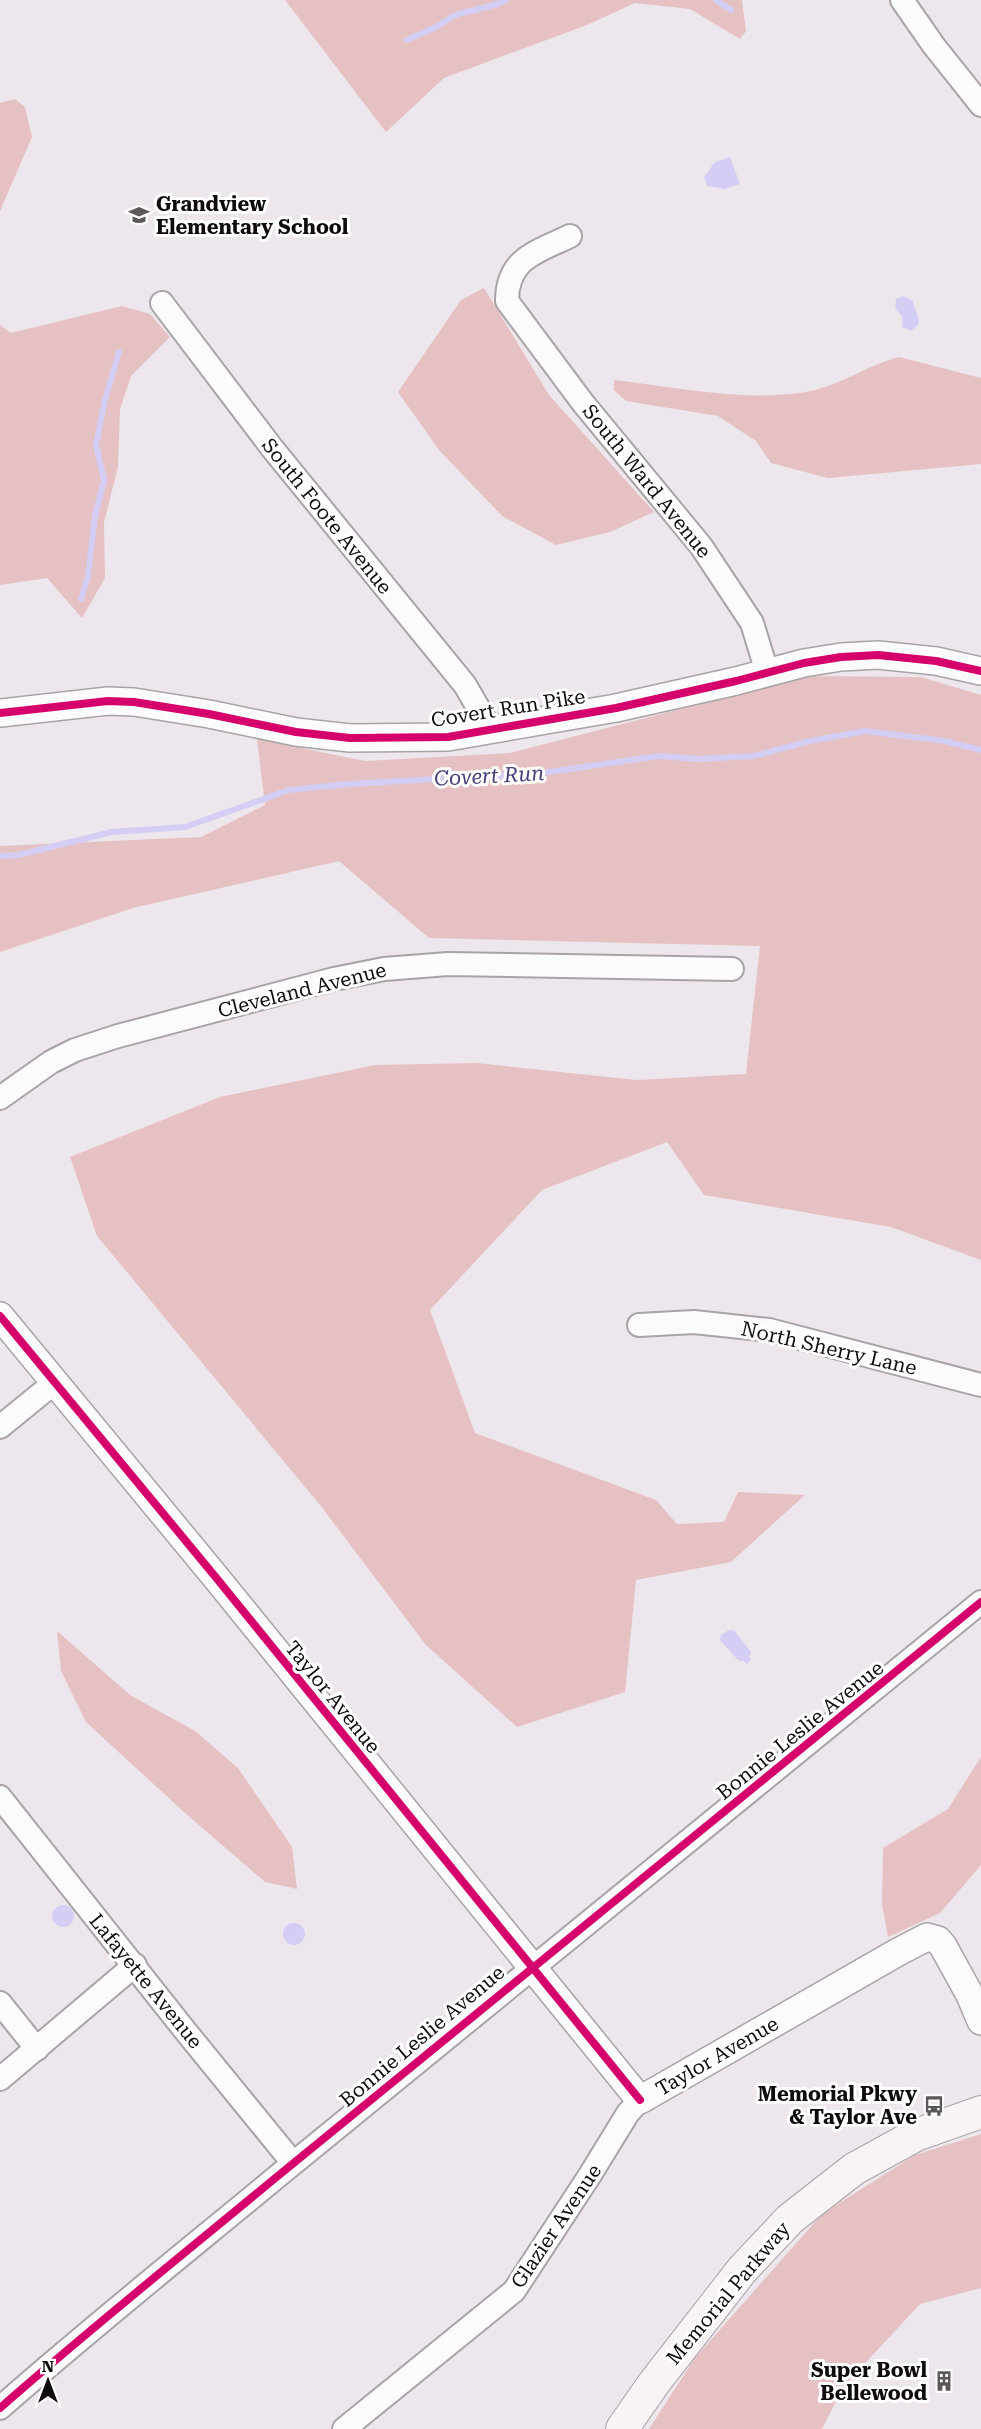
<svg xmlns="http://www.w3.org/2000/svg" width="981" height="2429" viewBox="0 0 981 2429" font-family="'Roboto Serif',serif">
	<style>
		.forest { fill: #e5c1c3 }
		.water { fill: #d4cef4 }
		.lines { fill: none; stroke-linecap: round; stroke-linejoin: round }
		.stream { stroke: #d4cef4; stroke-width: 6 }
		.minor-casing { stroke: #a8a3a7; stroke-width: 26 }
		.tertiary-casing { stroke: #a8a3a7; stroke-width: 30 }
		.secondary-casing { stroke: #a8a3a7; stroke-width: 34 }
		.minor { stroke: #fcfbfc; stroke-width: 22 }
		.tertiary { stroke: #fcfbfc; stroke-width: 27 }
		.secondary { stroke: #f8f3f5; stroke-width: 32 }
		.cycleway-casing { stroke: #fff; stroke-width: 11 }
		.cycleway { stroke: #d6006c; stroke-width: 8 }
		.labels { text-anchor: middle; stroke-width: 6; stroke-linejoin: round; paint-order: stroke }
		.poi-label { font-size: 20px; font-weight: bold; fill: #0e0a0d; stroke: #fff; text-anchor: end }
		.street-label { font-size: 20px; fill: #0e0a0d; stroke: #fff }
		.water-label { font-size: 21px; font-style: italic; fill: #473d7b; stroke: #fff }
	</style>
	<rect width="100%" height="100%" fill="#ede6ec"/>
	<g class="forest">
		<path d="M285 0H742L746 31 740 39 690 9 635 3 587 25 444 78 386 132Z"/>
		<path d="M15 99 25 107 32 137 0 211V103Z"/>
		<path d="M484 288 549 395 654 512 610 532 556 545 502 516 439 450 398 392 461 300Z"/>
		<path d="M122 306 150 314 170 337 131 376 120 409 118 467 104 522 105 578 82 618 47 578 0 585V325L11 333Z"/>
		<path d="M899 357 981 378V464L828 478 771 463 756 441 718 416 626 401 614 390V380C676 387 758 405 819 389 847 381 871 364 899 357Z"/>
		<path d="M809 676 921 677 981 695V1260L891 1227 704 1195 667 1142 542 1190 430 1310 475 1433 656 1500 677 1524 724 1522 738 1492 805 1495 731 1562 636 1580 625 1692 517 1727 426 1645 320 1505 97 1236 70 1157 220 1097 375 1065 476 1063 637 1080 746 1074 760 946 429 938 339 861 133 908 0 952V846L201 837 265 805 257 739 365 761 510 753Z"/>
		<path d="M57 1631 130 1695 195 1731 238 1768 292 1847 297 1889 265 1882 185 1813 86 1722 61 1671Z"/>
		<path d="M981 1757V1865L940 1913 888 1937 882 1904 883 1848 948 1809Z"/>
		<path d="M981 2134V2288L920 2304 843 2387 822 2429H649L695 2358 822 2214 915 2155Z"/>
	</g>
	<g class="water">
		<path d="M730 157 740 184 724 189 707 186 704 177 715 162Z"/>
		<path d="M903 296 913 301C914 310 921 318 918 325L911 331 902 327V317L895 308 896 299Z"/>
		<path d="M729 1630H734L751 1652 749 1657 751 1660 746 1664 744 1661H739L720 1640 721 1635Z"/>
		<circle cx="63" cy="1916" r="11"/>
		<circle cx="294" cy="1934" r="11"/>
	</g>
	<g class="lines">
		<g class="stream">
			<path d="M716 0 731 10"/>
			<path d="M407 40 436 27 455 15 498 4 506 0"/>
			<path d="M81 599 88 576 95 516 104 480 96 445 105 400 119 352"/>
			<path d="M0 856 18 855 112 832 185 827 289 790 349 784 542 773 659 756 699 759 754 756 810 741 865 731 945 741 981 750"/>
		</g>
		<g class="minor-casing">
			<g id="minor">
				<path d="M902 0 934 46 981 105"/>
				<path d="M570 236C537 252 507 258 507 301L583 403 701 546 752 623 767 672"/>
				<path d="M162 303 272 448 465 685 491 730"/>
				<path d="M0 1098 51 1062 75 1050 118 1036 334 979 384 969 448 964 732 969"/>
				<path d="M639 1325 694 1322 769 1330 981 1385"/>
				<path d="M0 1427 54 1383"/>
				<path d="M0 1797 187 2033 293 2163"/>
				<path d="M0 2003 37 2049"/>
				<path d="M0 2079 135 1965"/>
				<path d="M0 2408C91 2328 186 2252 279 2175 512 1983 748 1794 981 1602"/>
				<path d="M344 2429 514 2291 590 2175 628 2113 640 2100"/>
			</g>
		</g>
		<g class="tertiary-casing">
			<g id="tertiary">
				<path d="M0 713 108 701 134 702 209 714 296 732 350 738 448 737 616 708 736 681 804 663 841 657 878 655 936 661 981 671"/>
				<path d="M0 1316 218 1580 640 2100 898 1952 927 1937 938 1940 943 1946 970 1995 981 2021"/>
			</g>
		</g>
		<g class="secondary-casing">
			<path id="secondary" d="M622 2429 654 2383 742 2270 790 2219 854 2169 916 2135 981 2112"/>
		</g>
		<use href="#minor" class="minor"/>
		<use href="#tertiary" class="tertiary"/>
		<use href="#secondary" class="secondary"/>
		<g class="cycleway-casing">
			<g id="cycleway">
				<path d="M0 713 108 701 134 702 209 714 296 732 350 738 448 737 616 708 736 681 804 663 841 657 878 655 936 661 981 671"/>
				<path d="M0 1316 218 1580 640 2100"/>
				<path d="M0 2408C91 2328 186 2252 279 2175 512 1983 748 1794 981 1602"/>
			</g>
		</g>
		<use href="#cycleway" class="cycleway"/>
	</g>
	<defs>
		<g id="school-bare" transform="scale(1.62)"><path d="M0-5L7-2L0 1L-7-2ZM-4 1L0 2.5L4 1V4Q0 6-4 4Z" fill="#5c575b" stroke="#fff" stroke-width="2.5" paint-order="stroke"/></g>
		<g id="bus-bare" transform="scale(1.62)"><path d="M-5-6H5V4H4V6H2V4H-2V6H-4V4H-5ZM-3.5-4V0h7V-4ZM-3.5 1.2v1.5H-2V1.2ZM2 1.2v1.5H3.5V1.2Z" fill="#5c575b" stroke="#fff" stroke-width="2.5" paint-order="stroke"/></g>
		<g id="building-bare" transform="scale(1.62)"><path d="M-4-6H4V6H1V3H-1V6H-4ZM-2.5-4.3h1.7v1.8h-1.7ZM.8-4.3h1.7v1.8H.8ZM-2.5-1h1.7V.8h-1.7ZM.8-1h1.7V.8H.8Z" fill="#5c575b" stroke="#fff" stroke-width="2.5" paint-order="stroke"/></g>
	</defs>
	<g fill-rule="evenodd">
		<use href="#school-bare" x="139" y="215"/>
		<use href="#bus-bare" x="934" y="2106"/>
		<use href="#building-bare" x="944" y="2381"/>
	</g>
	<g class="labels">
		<g class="poi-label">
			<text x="156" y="211" text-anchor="start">Grandview<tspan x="156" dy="23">Elementary School</tspan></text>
			<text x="917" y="2101">Memorial Pkwy<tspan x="917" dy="23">&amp; Taylor Ave</tspan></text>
			<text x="927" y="2377">Super Bowl<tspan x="927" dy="23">Bellewood</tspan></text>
		</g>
		<g class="street-label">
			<text transform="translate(647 481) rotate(51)" y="7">South Ward Avenue</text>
			<text transform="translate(327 516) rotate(51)" y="7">South Foote Avenue</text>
			<text transform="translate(508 708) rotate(-9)" y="7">Covert Run Pike</text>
			<text transform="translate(302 990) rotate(-14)" y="7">Cleveland Avenue</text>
			<text transform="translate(829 1348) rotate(13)" y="7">North Sherry Lane</text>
			<text transform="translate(333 1697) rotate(51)" y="7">Taylor Avenue</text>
			<text transform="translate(800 1730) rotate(-39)" y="7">Bonnie Leslie Avenue</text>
			<text transform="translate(146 1981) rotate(51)" y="7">Lafayette Avenue</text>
			<text transform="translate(422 2036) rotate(-40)" y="7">Bonnie Leslie Avenue</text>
			<text transform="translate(717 2056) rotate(-30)" y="7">Taylor Avenue</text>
			<text transform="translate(556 2226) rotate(-56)" y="7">Glazier Avenue</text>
			<text transform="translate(728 2293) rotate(-50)" y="7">Memorial Parkway</text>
		</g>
		<g class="water-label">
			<text transform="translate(489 776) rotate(-3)" y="7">Covert Run</text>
		</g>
	</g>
	<g transform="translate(48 2381)" stroke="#ffffff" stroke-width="4.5" paint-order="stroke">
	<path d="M0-4.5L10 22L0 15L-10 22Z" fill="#0e0a0d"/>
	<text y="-9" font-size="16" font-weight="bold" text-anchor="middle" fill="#0e0a0d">N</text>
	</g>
</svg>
